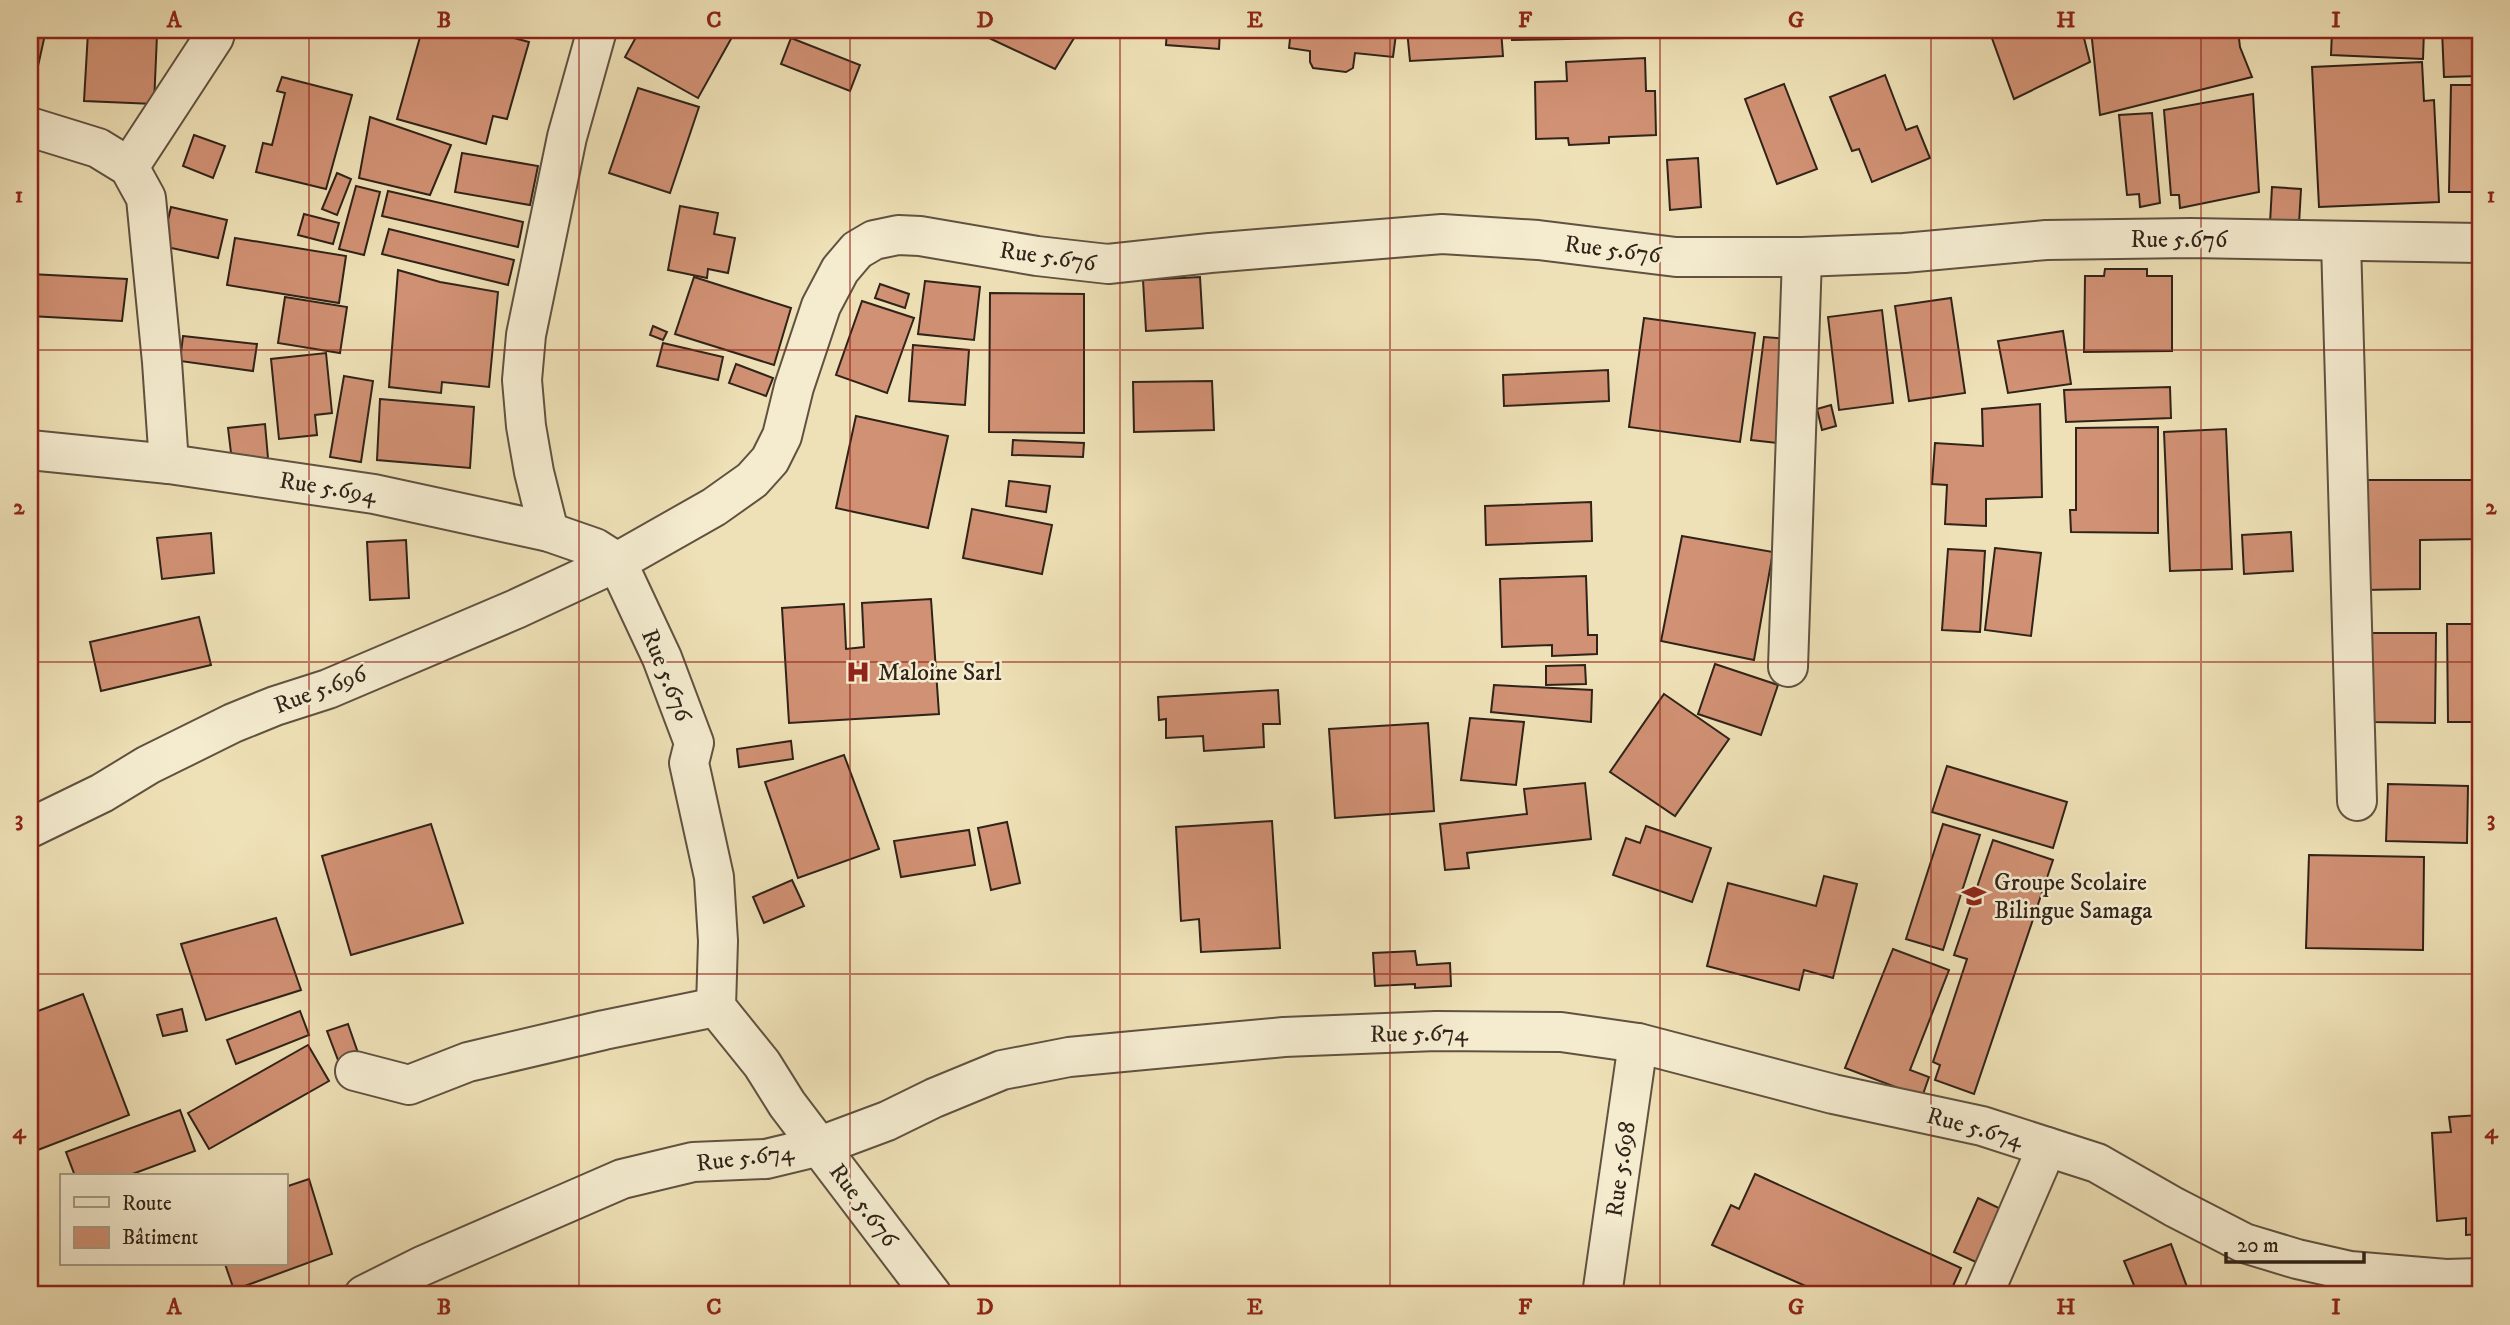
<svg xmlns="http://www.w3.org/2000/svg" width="2510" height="1325" viewBox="0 0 2510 1325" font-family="'IM FELL DW Pica',serif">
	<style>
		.building { fill: #d19174; stroke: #302319; stroke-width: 2 }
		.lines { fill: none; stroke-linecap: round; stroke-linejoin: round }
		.street-casing { stroke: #605240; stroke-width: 42 }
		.street { stroke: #f5ecd0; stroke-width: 38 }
		.grid { fill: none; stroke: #8f2418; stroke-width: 2; stroke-opacity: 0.55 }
		.labels { text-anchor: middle; stroke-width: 5; stroke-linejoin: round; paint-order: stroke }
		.street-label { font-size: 24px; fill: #302319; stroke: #f5ecd0 }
		.poi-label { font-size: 24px; fill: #302319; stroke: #f5ecd0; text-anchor: start }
		.neatline { fill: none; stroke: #8f2418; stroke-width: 2.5 }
		.grid-label { font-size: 23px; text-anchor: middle; font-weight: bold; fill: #8f2418 }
	</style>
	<rect width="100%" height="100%" fill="#efe1b7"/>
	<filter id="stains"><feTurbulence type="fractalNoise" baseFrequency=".00286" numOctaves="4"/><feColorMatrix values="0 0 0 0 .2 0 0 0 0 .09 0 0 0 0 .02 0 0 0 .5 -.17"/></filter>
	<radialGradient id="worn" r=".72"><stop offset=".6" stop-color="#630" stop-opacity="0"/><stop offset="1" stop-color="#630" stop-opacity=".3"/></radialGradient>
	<g class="building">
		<path d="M30 30H46L30 102Z"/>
		<path d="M422 30H484L529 42 507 119 493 116 486 144 397 119Z"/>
		<path d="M640 30H736L698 98 625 57Z"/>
		<path d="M994 30H1079L1055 69 989 38Z"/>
		<path d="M1167 30H1220L1219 49 1166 45Z"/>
		<path d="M1291 30H1400V35L1396 34 1393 57 1355 53 1353 68 1346 72 1313 68 1310 62V51L1289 48Z"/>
		<path d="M1407 30H1501L1503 56 1410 61Z"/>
		<path d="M1512 30H1625V38L1512 40Z"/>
		<path d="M1697 30H1761L1698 38Z"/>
		<path d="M1989 30H2082L2090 62 2014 99Z"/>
		<path d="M2091 30H2238L2240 47 2252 77 2100 115Z"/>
		<path d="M2332 30H2424L2423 59 2331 55Z"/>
		<path d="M2442 30H2480V76L2444 77Z"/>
		<path d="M88 32 157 35 154 104 84 101Z"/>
		<path d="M791 38 860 65 850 91 781 64Z"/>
		<path d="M1645 58 1646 91H1655L1656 135 1609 137V143L1569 145 1568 138 1536 139 1535 82 1567 81 1566 62Z"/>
		<path d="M2422 62 2424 101 2434 100 2439 202 2319 207 2312 67Z"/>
		<path d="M1885 75 1906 130 1917 126 1930 158 1872 182 1859 149 1852 151 1830 97Z"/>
		<path d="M282 77 352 95 326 189 256 172 263 143 272 145 285 93 277 91Z"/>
		<path d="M1784 84 1817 169 1777 184 1745 99Z"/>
		<path d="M2451 85H2480V192H2449Z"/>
		<path d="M638 88 699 107 670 193 609 173Z"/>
		<path d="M2253 94 2259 192 2180 208 2179 195H2171L2164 110Z"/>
		<path d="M2152 113 2160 203 2140 207 2139 194 2127 195 2119 115Z"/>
		<path d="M370 117 451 145 430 195 359 178Z"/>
		<path d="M194 135 225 146 213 178 183 166Z"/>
		<path d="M462 153 538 166 530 205 455 192Z"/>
		<path d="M1698 158 1701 207 1670 210 1667 160Z"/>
		<path d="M337 173 351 179 337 215 322 209Z"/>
		<path d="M356 186 380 192 364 255 339 249Z"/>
		<path d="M2272 187 2301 189 2299 224 2270 223Z"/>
		<path d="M388 191 523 222 518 247 382 216Z"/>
		<path d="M680 206 718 213 714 234 735 238 728 273 708 269 707 278 668 270Z"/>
		<path d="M171 207 227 220 218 258 162 246Z"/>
		<path d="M304 214 339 223 333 244 298 235Z"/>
		<path d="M389 229 514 260 508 285 382 254Z"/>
		<path d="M235 238 346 256 339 303 227 285Z"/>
		<path d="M2105 269H2147V276H2172V351L2084 352 2085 276H2104Z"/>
		<path d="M398 270 440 282 498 292 489 387 442 382 441 393 389 387Z"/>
		<path d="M30 274 127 279 122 321 30 316Z"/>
		<path d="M694 277 791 308 774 365 675 334Z"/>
		<path d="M1200 277 1203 328 1146 331 1143 280Z"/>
		<path d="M925 281 980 287 974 340 918 334Z"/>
		<path d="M880 284 909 294 905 308 875 298Z"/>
		<path d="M990 293 1084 294V433L989 432Z"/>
		<path d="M285 297 347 307 340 353 278 343Z"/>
		<path d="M1951 298 1965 393 1909 401 1895 306Z"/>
		<path d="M862 301 914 318 887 393 836 375Z"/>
		<path d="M1882 310 1893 403 1839 410 1828 317Z"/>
		<path d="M1644 318 1755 333 1740 442 1629 427Z"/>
		<path d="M653 326 667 332 663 340 650 335Z"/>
		<path d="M2063 331 2071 384 2008 393 1998 341Z"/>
		<path d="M183 336 257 344 253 371 180 361Z"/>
		<path d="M1764 337 1790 339 1777 443 1751 440Z"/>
		<path d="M663 343 723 357 718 380 657 366Z"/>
		<path d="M913 345 969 350 965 405 909 401Z"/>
		<path d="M326 353 332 413 315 415 317 435 279 439 271 359Z"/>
		<path d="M736 364 773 378 766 396 729 383Z"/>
		<path d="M1608 370 1609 401 1504 406 1503 375Z"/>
		<path d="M344 376 373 381 361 462 330 457Z"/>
		<path d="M1212 381 1214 430 1134 432 1133 382Z"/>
		<path d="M2170 387 2171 418 2066 422 2064 390Z"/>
		<path d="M380 399 474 407 470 468 377 460Z"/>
		<path d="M2040 404 2042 497 1986 499V526L1945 524 1947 485 1932 484 1935 443 1983 446 1982 409Z"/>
		<path d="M1831 405 1836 426 1822 430 1817 409Z"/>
		<path d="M856 416 948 436 928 528 836 508Z"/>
		<path d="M265 424 268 458 232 461 228 428Z"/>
		<path d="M2158 427V533L2071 532 2070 510H2076V428Z"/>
		<path d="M2226 429 2232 569 2170 571 2164 432Z"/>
		<path d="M1013 440 1084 443 1083 457 1012 455Z"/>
		<path d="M2363 480H2480V539L2420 540V589L2363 590Z"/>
		<path d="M1009 481 1050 486 1046 512 1006 506Z"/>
		<path d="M1591 502 1592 541 1486 545 1485 506Z"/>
		<path d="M972 509 1052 525 1042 574 963 558Z"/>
		<path d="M2291 532 2293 571 2244 574 2242 535Z"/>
		<path d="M211 533 214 573 162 579 157 538Z"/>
		<path d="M1682 536 1773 552 1754 660 1661 641Z"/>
		<path d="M406 540 409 598 370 600 367 542Z"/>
		<path d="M1995 548 2041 553 2031 636 1985 630Z"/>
		<path d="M1948 549 1985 551 1980 632 1942 630Z"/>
		<path d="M1586 576 1588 635H1597V654L1552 656V645L1502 647 1500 579Z"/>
		<path d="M931 599 939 714 789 723 782 608 844 604 846 649 864 647 862 603Z"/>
		<path d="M199 617 211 665 101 691 90 642Z"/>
		<path d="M2447 624H2480V722H2448Z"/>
		<path d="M2372 633H2436L2435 723 2372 722Z"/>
		<path d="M1715 664 1778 685 1761 735 1698 714Z"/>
		<path d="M1585 665 1586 684 1546 685V666Z"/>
		<path d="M1494 685 1592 690 1591 722 1491 712Z"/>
		<path d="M1278 690 1280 724H1263L1264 747 1204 751 1203 736 1166 738V719L1159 720 1158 697Z"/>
		<path d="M1664 694 1729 739 1675 816 1610 772Z"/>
		<path d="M1470 718 1524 722 1516 785 1461 780Z"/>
		<path d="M1428 723 1434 811 1335 818 1329 729Z"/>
		<path d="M791 741 793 759 739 767 737 749Z"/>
		<path d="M844 755 879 849 798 878 765 782Z"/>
		<path d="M1947 766 2067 802 2053 848 1932 812Z"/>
		<path d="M1585 783 1591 839 1467 853 1469 868 1445 870 1440 824 1527 814 1524 789Z"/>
		<path d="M2388 784 2468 786 2467 843 2386 841Z"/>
		<path d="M1272 821 1280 948 1201 952 1199 919 1181 921 1176 827Z"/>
		<path d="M1007 822 1020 883 991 890 978 828Z"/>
		<path d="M431 824 463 923 351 955 322 856Z"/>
		<path d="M1943 824 1980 835 1943 950 1906 939Z"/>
		<path d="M1646 826 1711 848 1692 902 1613 875 1626 838 1640 843Z"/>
		<path d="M969 830 975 865 901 877 894 841Z"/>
		<path d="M1993 840 2053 860 1974 1094 1935 1080 1940 1065 1933 1062 1967 959 1954 955Z"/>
		<path d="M2309 855 2424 857 2423 950 2306 948Z"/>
		<path d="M1824 876 1857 884 1833 978 1804 970 1799 990 1707 966 1728 883 1816 906Z"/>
		<path d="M792 880 804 906 764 923 753 897Z"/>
		<path d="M276 918 301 990 206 1020 181 944Z"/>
		<path d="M1893 949 1949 970 1910 1070 1929 1077 1922 1097 1845 1068Z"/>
		<path d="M1415 951 1417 965 1450 963 1451 986 1415 988V984L1375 986 1373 953Z"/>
		<path d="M83 994 129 1115 30 1153V1014Z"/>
		<path d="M182 1009 187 1031 163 1036 157 1015Z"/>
		<path d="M300 1011 309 1035 236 1064 227 1040Z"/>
		<path d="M348 1024 358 1053 338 1060 327 1031Z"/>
		<path d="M308 1045 329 1081 209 1149 188 1113Z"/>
		<path d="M180 1110 195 1151 127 1176H75L66 1152Z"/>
		<path d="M2480 1115V1234L2466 1235V1218L2437 1221 2432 1133 2451 1132 2449 1117Z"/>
		<path d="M1755 1174 1961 1268 1949 1295H1826L1712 1245 1731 1205 1739 1209Z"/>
		<path d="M309 1179 332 1254 234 1290 225 1264H285V1187Z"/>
		<path d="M1978 1198 2005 1211 1980 1264 1954 1252Z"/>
		<path d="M2171 1244 2190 1295H2138L2124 1261Z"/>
	</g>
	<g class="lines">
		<g class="street-casing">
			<g id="street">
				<path d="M30 127 98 148 129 167 146 198 162 362 169 464"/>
				<path d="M129 167 214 37 216 30"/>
				<path d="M2341 242 2357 801"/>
				<path d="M30 450 169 464 374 494 549 532 595 548 617 562"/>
				<path d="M549 532 534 472 526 426 522 380 526 335 567 137 597 30"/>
				<path d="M1788 667 1802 257"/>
				<path d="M30 828 102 793 148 765 233 723 275 706 328 689 516 609 617 562"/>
				<path d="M355 1071 409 1085 468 1062 604 1030 716 1007"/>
				<path d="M364 1295 422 1266 622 1179 693 1162 766 1159 820 1146 887 1121 934 1098 1002 1070 1069 1057 1176 1047 1284 1037 1436 1031 1561 1032 1638 1043 1833 1094 1982 1126 2097 1163 2174 1207 2244 1243 2297 1259 2350 1271 2446 1279 2480 1278"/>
				<path d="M932 1295 787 1104 762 1064 716 1007 718 941 714 877 689 763 694 743 662 658 617 562 714 507 752 480 770 460 782 436 794 387 821 306 840 270 857 250 874 240 898 235 920 236 1037 256 1108 264 1210 253 1442 234 1538 240 1676 257H1802L1904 253 2046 240 2191 238 2480 243"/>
				<path d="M1602 1295 1638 1043"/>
				<path d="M1983 1295 2047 1147"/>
			</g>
		</g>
		<use href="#street" class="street"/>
	</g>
	<path class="grid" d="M309 30V1295M579 30V1295M850 30V1295M1120 30V1295M1390 30V1295M1660 30V1295M1931 30V1295M2201 30V1295M30 350H2480M30 662H2480M30 974H2480"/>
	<defs>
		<g id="hospital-bare" transform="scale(1.89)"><path d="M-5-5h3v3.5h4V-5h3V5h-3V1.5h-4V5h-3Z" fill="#8f2418" stroke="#f5ecd0" stroke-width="2.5" paint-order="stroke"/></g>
		<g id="school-bare" transform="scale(1.89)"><path d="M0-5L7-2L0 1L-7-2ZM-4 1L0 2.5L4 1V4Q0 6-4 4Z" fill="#8f2418" stroke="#f5ecd0" stroke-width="2.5" paint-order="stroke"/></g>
	</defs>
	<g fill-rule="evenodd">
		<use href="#hospital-bare" x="858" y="672"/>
		<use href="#school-bare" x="1974" y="896"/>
	</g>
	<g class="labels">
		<g class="street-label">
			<text x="2179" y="247">Rue 5.676</text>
			<text transform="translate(1613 249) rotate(7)" y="8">Rue 5.676</text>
			<text transform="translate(1048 256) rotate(8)" y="8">Rue 5.676</text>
			<text transform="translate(328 487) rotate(9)" y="8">Rue 5.694</text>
			<text transform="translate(667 675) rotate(68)" y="8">Rue 5.676</text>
			<text transform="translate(320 689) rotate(-21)" y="8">Rue 5.696</text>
			<text transform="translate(1419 1033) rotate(-1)" y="8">Rue 5.674</text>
			<text transform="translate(1975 1127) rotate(15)" y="8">Rue 5.674</text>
			<text transform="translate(745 1157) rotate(-7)" y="8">Rue 5.674</text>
			<text transform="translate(1620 1169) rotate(-82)" y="8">Rue 5.698</text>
			<text transform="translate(864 1205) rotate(53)" y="8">Rue 5.676</text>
		</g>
		<g class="poi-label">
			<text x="878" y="680">Maloine Sarl</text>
			<text x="1994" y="890">Groupe Scolaire<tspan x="1994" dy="28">Bilingue Samaga</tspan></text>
		</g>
	</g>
	<rect width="2510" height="1325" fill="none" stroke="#efe1b7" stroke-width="77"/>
	<rect x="60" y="1174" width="228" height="91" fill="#f5ecd0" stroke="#a69c87" stroke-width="2"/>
	<rect x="74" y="1197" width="35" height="10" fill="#f5ecd0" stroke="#a69c87" stroke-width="2"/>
	<text x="122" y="1210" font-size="21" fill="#302319">Route</text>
	<rect x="74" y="1227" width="35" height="21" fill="#d19174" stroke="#a69c87" stroke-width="2"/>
	<text x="122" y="1244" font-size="21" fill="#302319">Bâtiment</text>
	<path d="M2226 1252v10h138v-10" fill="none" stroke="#302319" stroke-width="3.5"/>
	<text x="2237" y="1252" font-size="21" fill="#302319" stroke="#f5ecd0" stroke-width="5" paint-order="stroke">20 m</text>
	<rect x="38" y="38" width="2434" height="1248" class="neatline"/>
	<g class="grid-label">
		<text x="174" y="27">A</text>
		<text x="444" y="27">B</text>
		<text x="714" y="27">C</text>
		<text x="985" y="27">D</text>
		<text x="1255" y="27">E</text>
		<text x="1525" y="27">F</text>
		<text x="1796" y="27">G</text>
		<text x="2066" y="27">H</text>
		<text x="2336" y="27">I</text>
		<text x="19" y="202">1</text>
		<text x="2491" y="202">1</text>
		<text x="19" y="514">2</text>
		<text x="2491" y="514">2</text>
		<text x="19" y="826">3</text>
		<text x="2491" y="826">3</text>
		<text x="19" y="1138">4</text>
		<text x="2491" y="1138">4</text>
		<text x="174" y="1314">A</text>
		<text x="444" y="1314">B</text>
		<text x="714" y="1314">C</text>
		<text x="985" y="1314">D</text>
		<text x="1255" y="1314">E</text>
		<text x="1525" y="1314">F</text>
		<text x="1796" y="1314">G</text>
		<text x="2066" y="1314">H</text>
		<text x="2336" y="1314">I</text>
	</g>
	<rect width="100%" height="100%" filter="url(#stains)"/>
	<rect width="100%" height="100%" fill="url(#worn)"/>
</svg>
